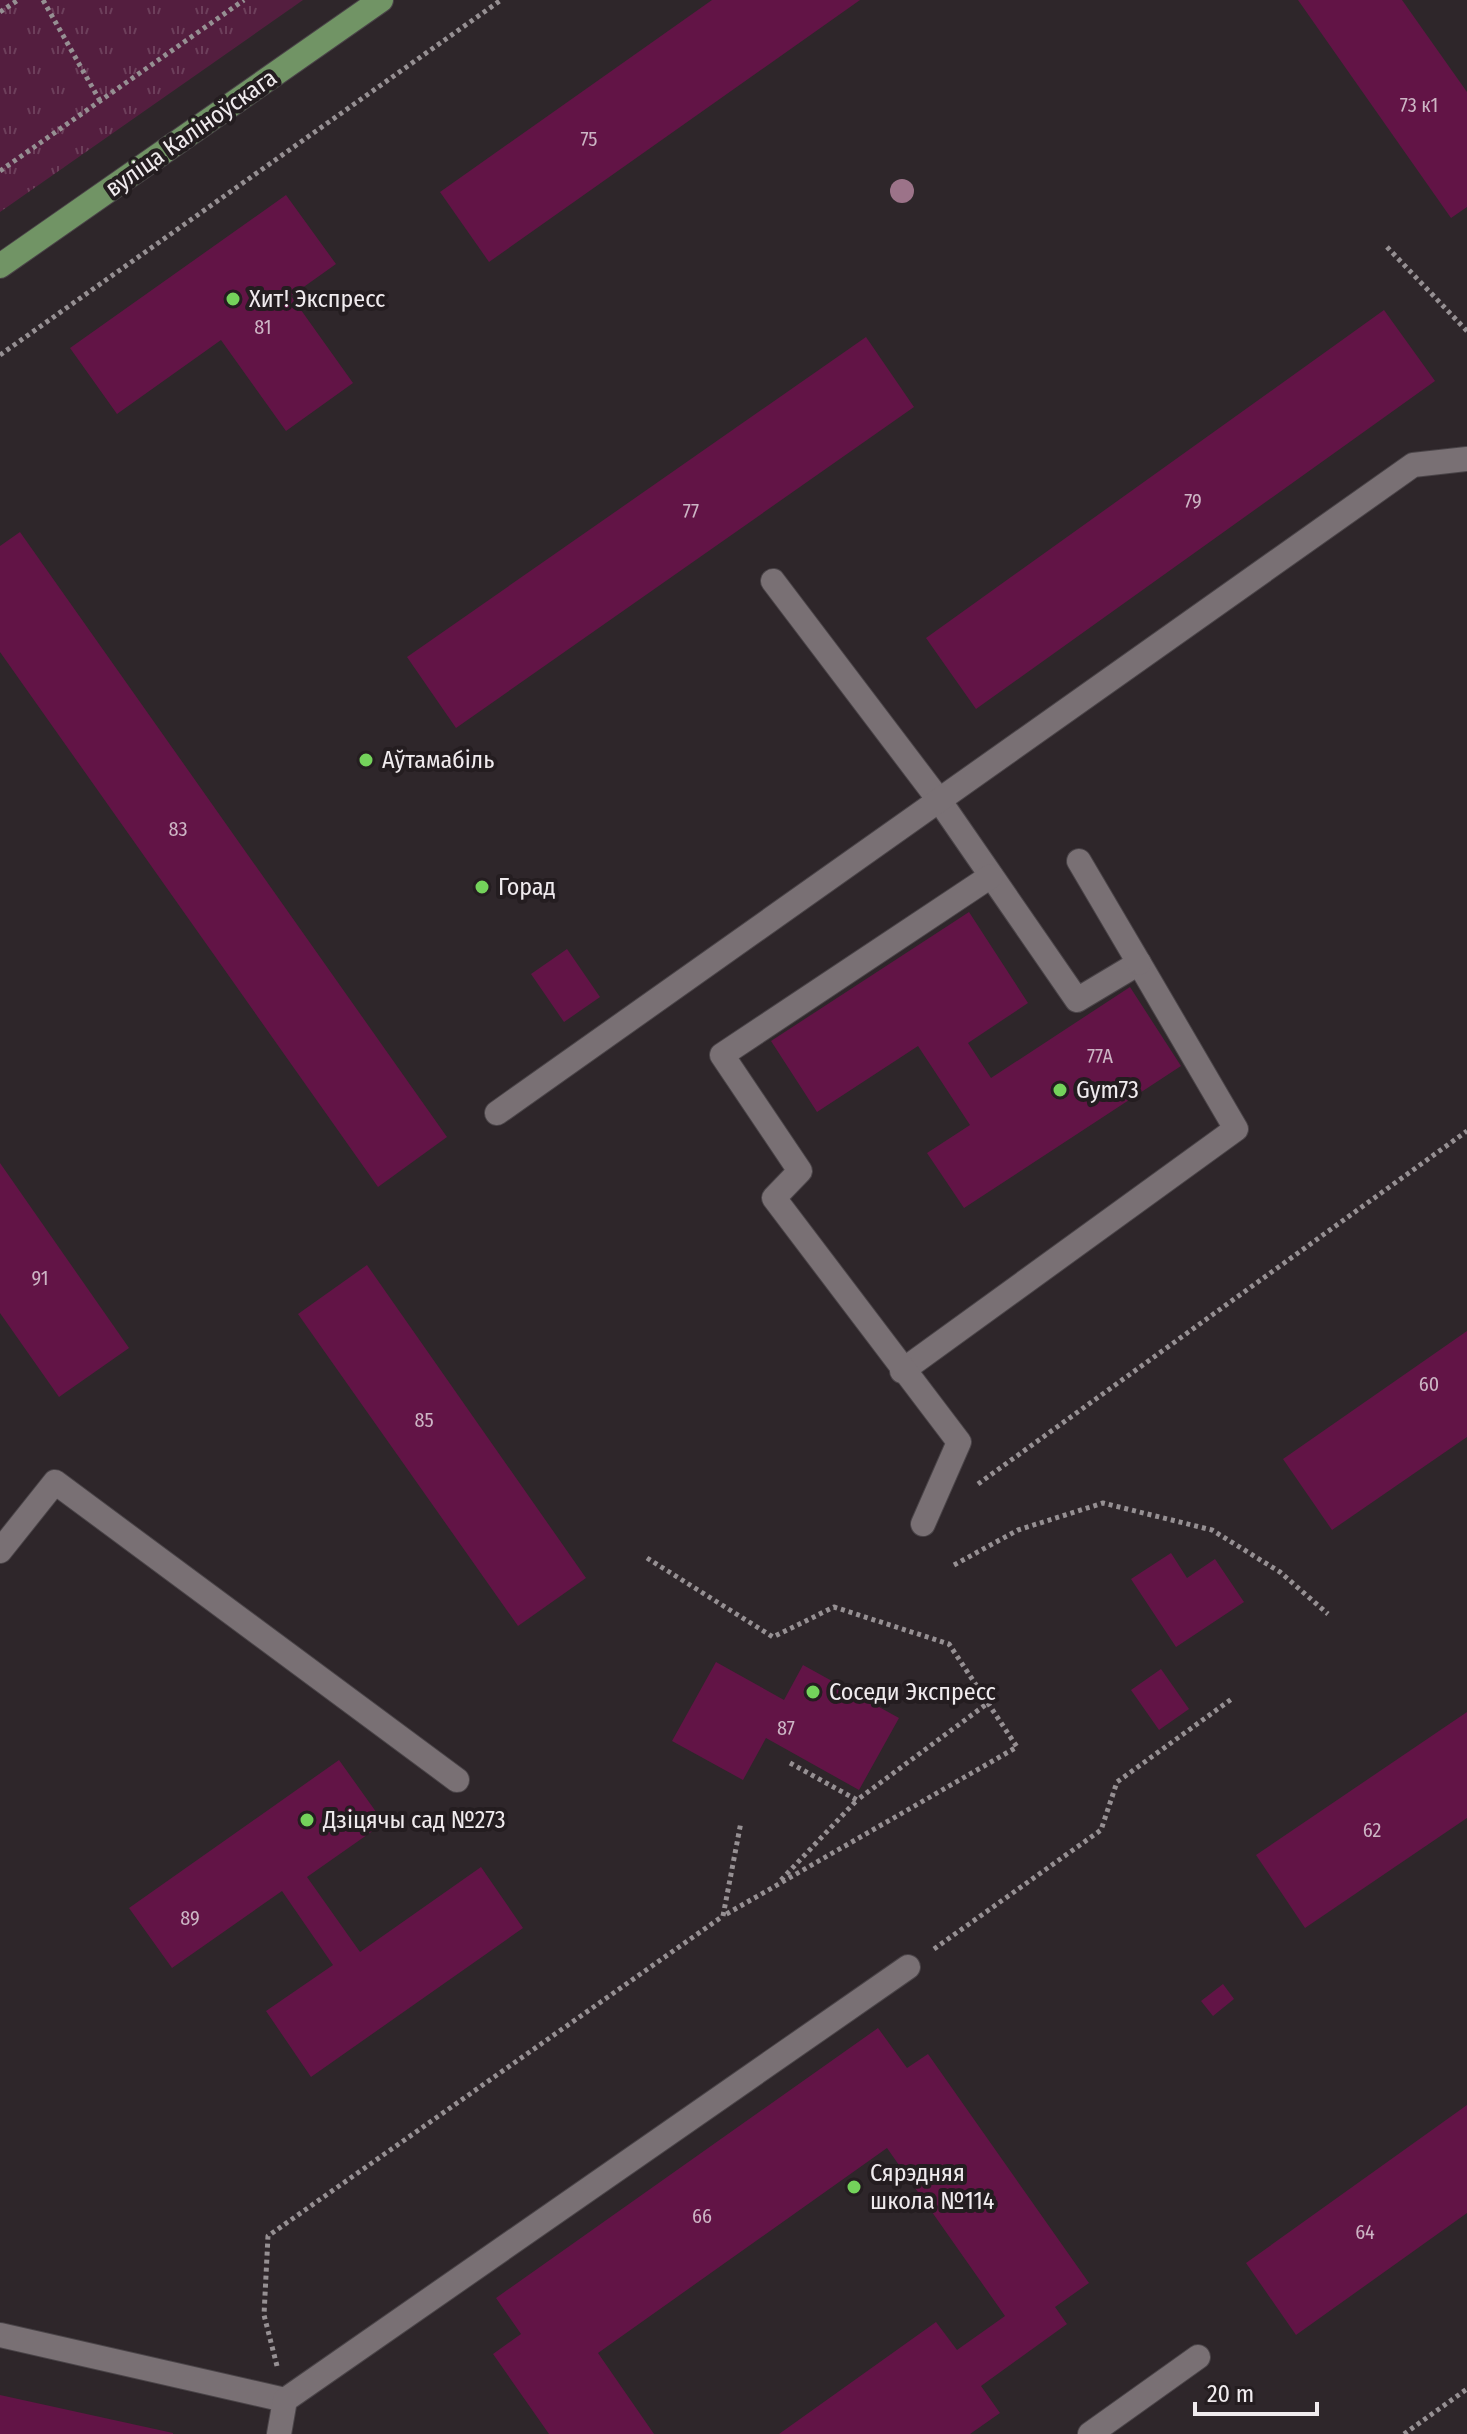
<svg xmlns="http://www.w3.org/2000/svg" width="1467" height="2434" viewBox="0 0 1467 2434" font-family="'Fira Sans Condensed',sans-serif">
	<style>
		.grass { fill: url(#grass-tufts) }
		.building { fill: #621446 }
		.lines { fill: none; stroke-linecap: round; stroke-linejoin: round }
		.minor-casing { stroke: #4a4448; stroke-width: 26 }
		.major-casing { stroke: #4a4448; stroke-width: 26 }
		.path { stroke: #969093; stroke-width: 5; stroke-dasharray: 4 4; stroke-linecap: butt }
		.minor { stroke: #797074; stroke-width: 24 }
		.major { stroke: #719465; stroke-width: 24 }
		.tree { fill: #9c7389 }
		.poi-dot { fill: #74d25b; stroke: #241d20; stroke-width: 3 }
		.labels { text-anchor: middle; stroke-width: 8; stroke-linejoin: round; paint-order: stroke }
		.number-label { font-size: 20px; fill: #ccb5c4 }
		.street-label { font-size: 24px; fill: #f0ebee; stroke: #241d20 }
		.poi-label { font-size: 24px; fill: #f0ebee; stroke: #241d20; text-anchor: start }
	</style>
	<defs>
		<pattern id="grass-tufts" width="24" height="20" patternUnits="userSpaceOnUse" patternTransform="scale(2)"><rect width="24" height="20" fill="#541e3f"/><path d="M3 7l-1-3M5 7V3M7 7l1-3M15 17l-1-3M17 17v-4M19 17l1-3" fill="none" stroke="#6d3f5b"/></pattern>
	</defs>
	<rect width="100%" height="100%" fill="#2e262a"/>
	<path class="grass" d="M0 0H303L0 212Z"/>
	<g class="building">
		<path d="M712 0H860L489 262 440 192Z"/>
		<path d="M1298 0H1402L1467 92V207L1451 218Z"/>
		<path d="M286 195 336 264 291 296 353 383 286 431 221 340 117 414 70 348Z"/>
		<path d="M1384 310 1435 381 976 709 926 638Z"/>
		<path d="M866 337 914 407 456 728 407 657Z"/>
		<path d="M20 532 447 1137 378 1187 0 652V546Z"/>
		<path d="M969 912 1028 1003 968 1043 991 1078 1130 987 1181 1066 964 1208 927 1153 970 1125 918 1046 817 1112 771 1041Z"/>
		<path d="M567 949 600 997 564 1022 531 974Z"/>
		<path d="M0 1163 129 1348 59 1397 0 1313Z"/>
		<path d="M367 1265 586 1578 518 1626 298 1314Z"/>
		<path d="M1467 1331V1437L1332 1530 1283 1459Z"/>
		<path d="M1171 1553 1187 1578 1215 1559 1244 1602 1176 1647 1131 1579Z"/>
		<path d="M716 1662 784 1700 803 1665 899 1718 859 1790 766 1738 743 1780 672 1741Z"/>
		<path d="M1161 1669 1189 1709 1159 1730 1131 1690Z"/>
		<path d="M1467 1712V1818L1305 1928 1256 1855Z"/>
		<path d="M339 1760 384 1823 307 1877 360 1952 481 1867 523 1928 311 2077 266 2011 333 1965 282 1891 172 1968 129 1908Z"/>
		<path d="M1223 1984 1234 1999 1213 2016 1201 2001Z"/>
		<path d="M878 2028 907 2068 928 2054 1089 2283 1055 2307 1067 2324 981 2386 1000 2413 970 2434H779L936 2322 957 2350 1005 2316 887 2148 598 2353 654 2434H549L493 2354 521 2334 496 2298Z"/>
		<path d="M1467 2105V2213L1296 2335 1246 2263Z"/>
		<path d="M0 2395 173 2433V2434H0Z"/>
	</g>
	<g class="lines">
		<g class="minor-casing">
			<g id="minor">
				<path d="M773 581 939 800 1077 1000 1139 963 1236 1129 902 1371"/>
				<path d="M1079 861 1139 963"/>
				<path d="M497 1113 1413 465 1467 459"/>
				<path d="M923 1524 959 1442 774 1198 800 1171 722 1055 991 876"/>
				<path d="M0 1551 55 1482 457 1780"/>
				<path d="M0 2335 285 2400"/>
				<path d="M279 2434 285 2400 908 1967"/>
				<path d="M1090 2434 1198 2357"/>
			</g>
		</g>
		<g class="major-casing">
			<path id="major" d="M0 266 381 0"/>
		</g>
		<g class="path">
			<path d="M43 0 100 101"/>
			<path d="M0 12 18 0"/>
			<path d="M0 171 244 0"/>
			<path d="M1387 247 1467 331"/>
			<path d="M0 355 501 0"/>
			<path d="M978 1484 1467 1131"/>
			<path d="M647 1558 773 1637 834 1607 949 1644 1017 1747 723 1916"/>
			<path d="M954 1565 1018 1530 1103 1503 1212 1530 1280 1572 1328 1614"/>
			<path d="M790 1763 857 1800 988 1703"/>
			<path d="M781 1880 857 1800"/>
			<path d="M934 1949 1101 1830 1117 1782 1233 1698"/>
			<path d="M277 2366 264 2315 268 2236 723 1916 741 1822"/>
			<path d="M1404 2434 1467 2389"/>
		</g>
		<use href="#minor" class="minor"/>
		<use href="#major" class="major"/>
	</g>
	<circle class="tree" cx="902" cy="191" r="12"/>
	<g class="poi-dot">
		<circle cx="233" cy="299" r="8"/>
		<circle cx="366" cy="760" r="8"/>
		<circle cx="482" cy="887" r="8"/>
		<circle cx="1060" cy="1090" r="8"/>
		<circle cx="813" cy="1692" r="8"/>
		<circle cx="307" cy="1820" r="8"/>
		<circle cx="854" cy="2187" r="8"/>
	</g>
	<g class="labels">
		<g class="number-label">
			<text x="1419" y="112">73 к1</text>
			<text x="589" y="146">75</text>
			<text x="263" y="334">81</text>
			<text x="1193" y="508">79</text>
			<text x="691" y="518">77</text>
			<text x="178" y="836">83</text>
			<text x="1100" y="1063">77А</text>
			<text x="40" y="1285">91</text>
			<text x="1429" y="1391">60</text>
			<text x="424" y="1427">85</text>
			<text x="786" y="1735">87</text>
			<text x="1372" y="1837">62</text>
			<text x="190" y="1925">89</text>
			<text x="702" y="2223">66</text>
			<text x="1365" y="2239">64</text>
		</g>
		<g class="street-label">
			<text transform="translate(191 133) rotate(-35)" y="8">вуліца Каліноўскага</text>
		</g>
		<g class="poi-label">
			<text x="249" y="307">Хит! Экспресс</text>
			<text x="382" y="768">Аўтамабіль</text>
			<text x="498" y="895">Горад</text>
			<text x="1076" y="1098">Gym73</text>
			<text x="829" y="1700">Соседи Экспресс</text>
			<text x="323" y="1828">Дзіцячы сад №273</text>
			<text x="870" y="2181">Сярэдняя<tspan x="870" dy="28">школа №114</tspan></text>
		</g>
	</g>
	<path d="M1195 2402v12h122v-12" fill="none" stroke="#f0ebee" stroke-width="4"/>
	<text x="1207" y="2402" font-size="24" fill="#f0ebee" stroke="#241d20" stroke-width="6" paint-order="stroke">20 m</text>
</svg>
